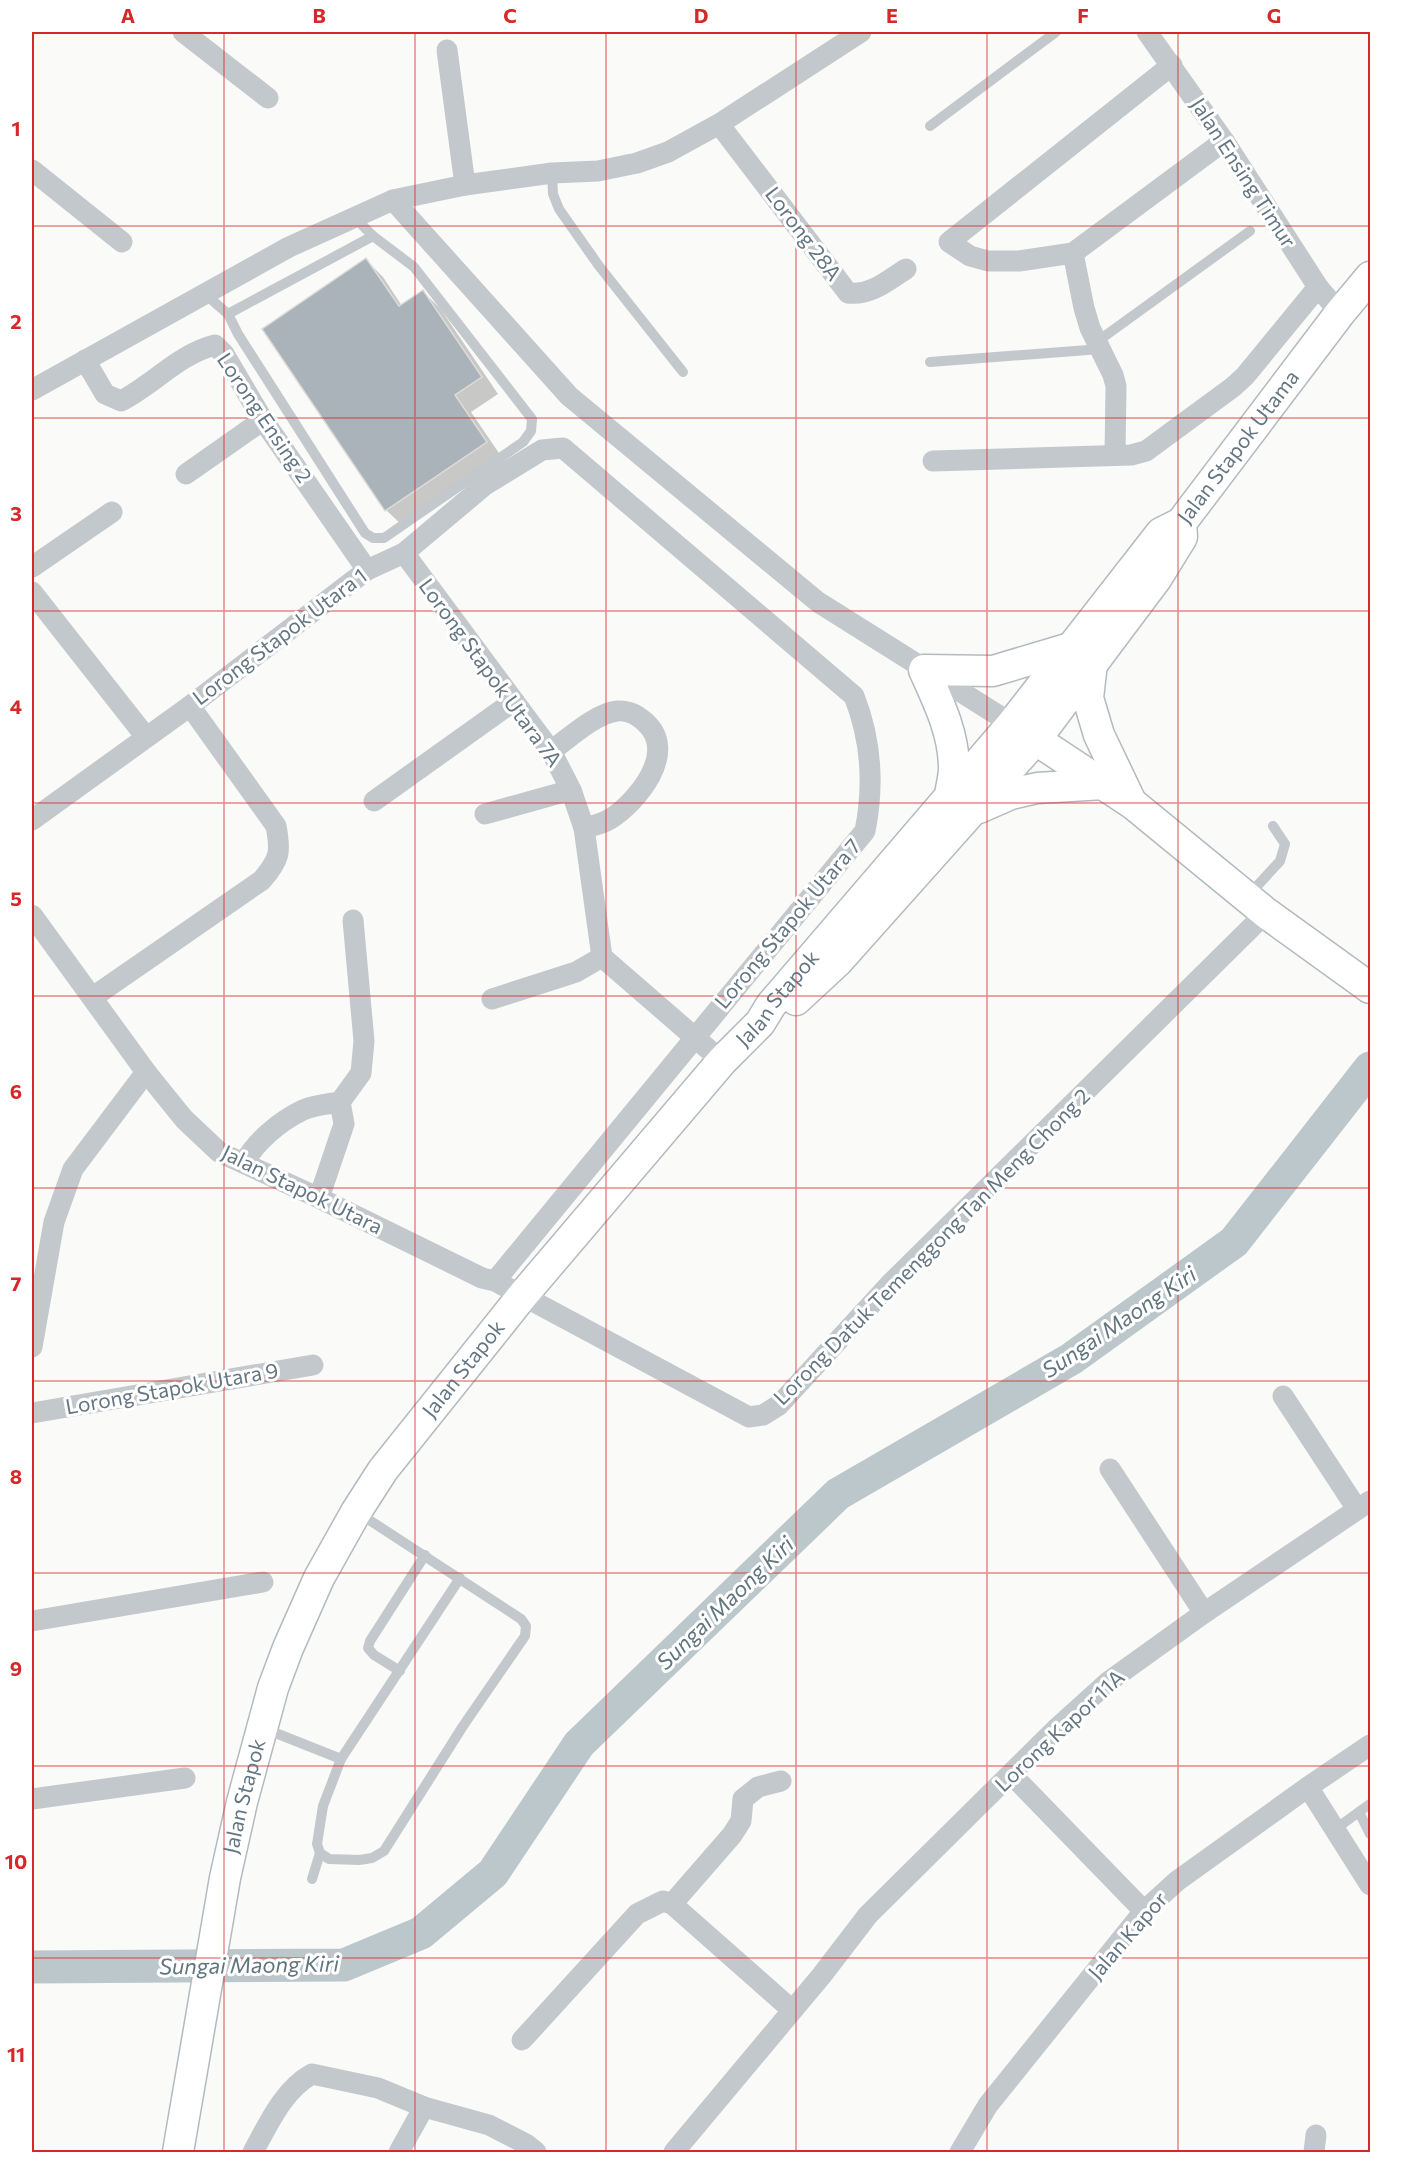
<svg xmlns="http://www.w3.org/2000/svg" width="1402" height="2184" viewBox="0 0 1402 2184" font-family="Commissioner,sans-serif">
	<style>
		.shadow { fill: #0003 }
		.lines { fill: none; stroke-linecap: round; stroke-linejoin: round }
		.river { stroke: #bbc7cb; stroke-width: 33 }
		.building { fill: #aab3b9; stroke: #dcdcda; stroke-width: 1.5 }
		.secondary-casing { stroke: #b3babf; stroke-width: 33 }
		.lane { stroke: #c3c8cc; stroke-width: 10 }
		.street { stroke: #c3c8cc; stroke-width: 21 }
		.secondary { stroke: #fff; stroke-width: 30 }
		.grid { fill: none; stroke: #d62828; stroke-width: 1.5; stroke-opacity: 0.55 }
		.labels { text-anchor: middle; stroke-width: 6; stroke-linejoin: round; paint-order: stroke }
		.street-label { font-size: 21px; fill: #657683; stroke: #fff }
		.water-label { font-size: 22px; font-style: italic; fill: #60757c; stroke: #fff }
		.neatline { fill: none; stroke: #d62828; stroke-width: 2 }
		.grid-label { font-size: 20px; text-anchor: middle; font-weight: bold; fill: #d62828 }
	</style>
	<rect width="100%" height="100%" fill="#fafaf8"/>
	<path class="shadow" d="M366 260 383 277 402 306 423 292 440 308 498 394 471 412 503 459 403 526 386 510Z"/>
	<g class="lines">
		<path class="river" d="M32 1967 344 1965 421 1933 493 1873 579 1744 838 1494 1071 1359 1234 1242 1370 1068"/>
	</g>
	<path class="building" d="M366 258 399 306 423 290 482 377 455 395 487 442 385 511 262 329Z"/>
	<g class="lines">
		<g class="secondary-casing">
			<g id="secondary">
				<path d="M1092 663 1088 698 1099 735 1131 802"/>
				<path d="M1018 728 1133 804 1266 913 1370 988"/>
				<path d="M950 796C951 787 954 777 954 768 954 733 938 701 924 670L993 671 1070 648"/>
				<path d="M979 808 1011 794 1037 788 1104 784"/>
				<path d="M796 1000 837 962 1036 739 1156 579 1182 537 1181 523"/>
				<path id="s1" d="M178 2152 225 1878 242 1802 273 1688 288 1648 319 1578 356 1512 383 1470 523 1295 722 1061 760 1023 771 1005 1012 724 1161 533 1181 523 1340 313 1370 277"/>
			</g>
		</g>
		<g class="lane">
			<path d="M930 126 1056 32"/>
			<path d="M552 173 553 194 559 209 599 266 683 372"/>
			<path d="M205 294 228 314 238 334 365 533 373 538H384L523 442 531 431 532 419 414 267 373 236 354 217"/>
			<path d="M228 314 373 236"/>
			<path d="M1098 341 1250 231"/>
			<path d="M930 362 1101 349"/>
			<path d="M1247 897 1280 861 1285 844 1273 826"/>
			<path d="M357 1512 521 1619 526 1626 525 1636 463 1726 384 1851 372 1858 359 1860 329 1859 320 1853 317 1844 323 1806 341 1759 460 1578"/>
			<path d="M400 1671 374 1655 368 1648 370 1641 425 1555"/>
			<path d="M263 1728 341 1759"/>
			<path d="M1359 1812 1370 1834"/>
			<path d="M1334 1830 1370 1804"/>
			<path d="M312 1879 320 1853"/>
		</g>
		<g class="street">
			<path d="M183 32 268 98"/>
			<path d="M1147 32 1224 141 1318 287 1340 313"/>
			<path d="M447 50 465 185"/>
			<path d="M1172 65 949 242 970 256 988 261H1019L1073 253 1224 141"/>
			<path d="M719 124 848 293C871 296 888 280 906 269"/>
			<path d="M32 170 122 242"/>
			<path d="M393 200 569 396 818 602 1012 724"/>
			<path d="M1073 253 1084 308 1090 328 1113 375 1116 386 1115 455"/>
			<path d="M85 360 105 394 121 401C154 384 179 354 215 345L224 354 263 420 367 570"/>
			<path d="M32 390 289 247 393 200 465 185 552 173 598 171 637 163 668 152 719 124 861 32"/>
			<path d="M933 461 1131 455 1146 451 1233 387 1245 376 1318 287"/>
			<path d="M186 474 263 420"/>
			<path d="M404 553 551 751 571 790 584 828 602 957 722 1061"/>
			<path d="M32 567 112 512"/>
			<path d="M32 592 146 737"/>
			<path d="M551 751C568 739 596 713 617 711 629 710 637 715 645 722 679 752 637 802 610 819 602 824 592 826 584 828"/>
			<path d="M374 801 514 701"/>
			<path d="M485 814 571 790"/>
			<path d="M32 820 190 706 367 570 404 553 485 485 542 450 563 448 854 696C871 739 874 786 865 831L495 1281"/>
			<path d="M32 915 146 1072 184 1119 219 1152 319 1198 482 1278 495 1281 749 1417 763 1415 779 1405 889 1285 1266 913"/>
			<path d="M93 997 262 880C280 859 281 852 276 826L190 706"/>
			<path d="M492 999 576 972 602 957"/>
			<path d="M244 1163C256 1141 280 1121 303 1110 314 1105 328 1104 340 1102"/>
			<path d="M319 1198 344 1124 340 1102 361 1073 364 1041 353 920"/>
			<path d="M32 1347 54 1222 73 1169 146 1072"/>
			<path d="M1283 1396 1357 1509"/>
			<path d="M32 1413 313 1365"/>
			<path d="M1110 1469 1204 1613"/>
			<path d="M32 1621 263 1582"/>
			<path d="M1012 1775 1144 1911"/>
			<path d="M1308 1787 1370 1885"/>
			<path d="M32 1799 185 1778"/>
			<path d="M672 1904 732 1835 741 1821 743 1799 758 1787 781 1781"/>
			<path d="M522 2040 637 1914 663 1901 672 1904 792 2010"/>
			<path d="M253 2152C268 2125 283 2090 312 2074L378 2088 424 2107 489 2125 526 2144 536 2152"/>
			<path d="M399 2152 424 2107"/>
			<path d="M674 2152 822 1975 868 1915 1057 1728 1108 1682 1204 1613 1370 1501"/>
			<path d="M960 2152 988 2105 1144 1911 1177 1881 1308 1787 1370 1745"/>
			<path d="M1314 2152 1316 2135"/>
		</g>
		<use href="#secondary" class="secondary"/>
	</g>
	<path class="grid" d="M224 32V2152M415 32V2152M606 32V2152M796 32V2152M987 32V2152M1178 32V2152M32 226H1370M32 418H1370M32 611H1370M32 803H1370M32 996H1370M32 1188H1370M32 1381H1370M32 1573H1370M32 1766H1370M32 1958H1370"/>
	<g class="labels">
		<g class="street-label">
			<text transform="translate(1243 173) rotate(57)" y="7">Jalan Ensing Timur</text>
			<text transform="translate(803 234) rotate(53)" y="7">Lorong 28A</text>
			<text transform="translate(264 418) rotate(56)" y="7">Lorong Ensing 2</text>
			<text dy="7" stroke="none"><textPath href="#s1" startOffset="2055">Jalan Stapok Utama</textPath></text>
			<text transform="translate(280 637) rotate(-37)" y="7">Lorong Stapok Utara 1</text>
			<text transform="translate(490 673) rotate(54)" y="7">Lorong Stapok Utara 7A</text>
			<text transform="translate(788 924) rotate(-50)" y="7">Lorong Stapok Utara 7</text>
			<text dy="7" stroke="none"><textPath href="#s1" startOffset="1334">Jalan Stapok</textPath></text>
			<text transform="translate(302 1190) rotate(26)" y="7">Jalan Stapok Utara</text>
			<text transform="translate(932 1247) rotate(-45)" y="7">Lorong Datuk Temenggong Tan Meng Chong 2</text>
			<text dy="7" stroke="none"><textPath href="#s1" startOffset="848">Jalan Stapok</textPath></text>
			<text transform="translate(172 1389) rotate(-10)" y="7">Lorong Stapok Utara 9</text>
			<text transform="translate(1060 1731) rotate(-43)" y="7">Lorong Kapor 11A</text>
			<text dy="7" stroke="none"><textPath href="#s1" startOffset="362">Jalan Stapok</textPath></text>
			<text transform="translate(1128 1936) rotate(-49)" y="7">Jalan Kapor</text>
		</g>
		<g class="water-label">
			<text transform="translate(1119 1322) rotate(-34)" y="8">Sungai Maong Kiri</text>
			<text transform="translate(725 1603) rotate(-44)" y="8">Sungai Maong Kiri</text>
			<text transform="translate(249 1965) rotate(-1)" y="8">Sungai Maong Kiri</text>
		</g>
	</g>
	<rect width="1402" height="2184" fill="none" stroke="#ffffff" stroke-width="66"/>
	<rect x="33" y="33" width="1336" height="2118" class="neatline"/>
	<g class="grid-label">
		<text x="128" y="23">A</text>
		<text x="319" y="23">B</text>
		<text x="510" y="23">C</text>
		<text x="701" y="23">D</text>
		<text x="892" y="23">E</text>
		<text x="1083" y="23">F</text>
		<text x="1274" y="23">G</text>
		<text x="16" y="136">1</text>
		<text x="16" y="329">2</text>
		<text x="16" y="521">3</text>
		<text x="16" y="714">4</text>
		<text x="16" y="906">5</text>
		<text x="16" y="1099">6</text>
		<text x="16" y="1291">7</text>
		<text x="16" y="1484">8</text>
		<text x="16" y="1676">9</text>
		<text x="16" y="1869">10</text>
		<text x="16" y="2062">11</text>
	</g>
</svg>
